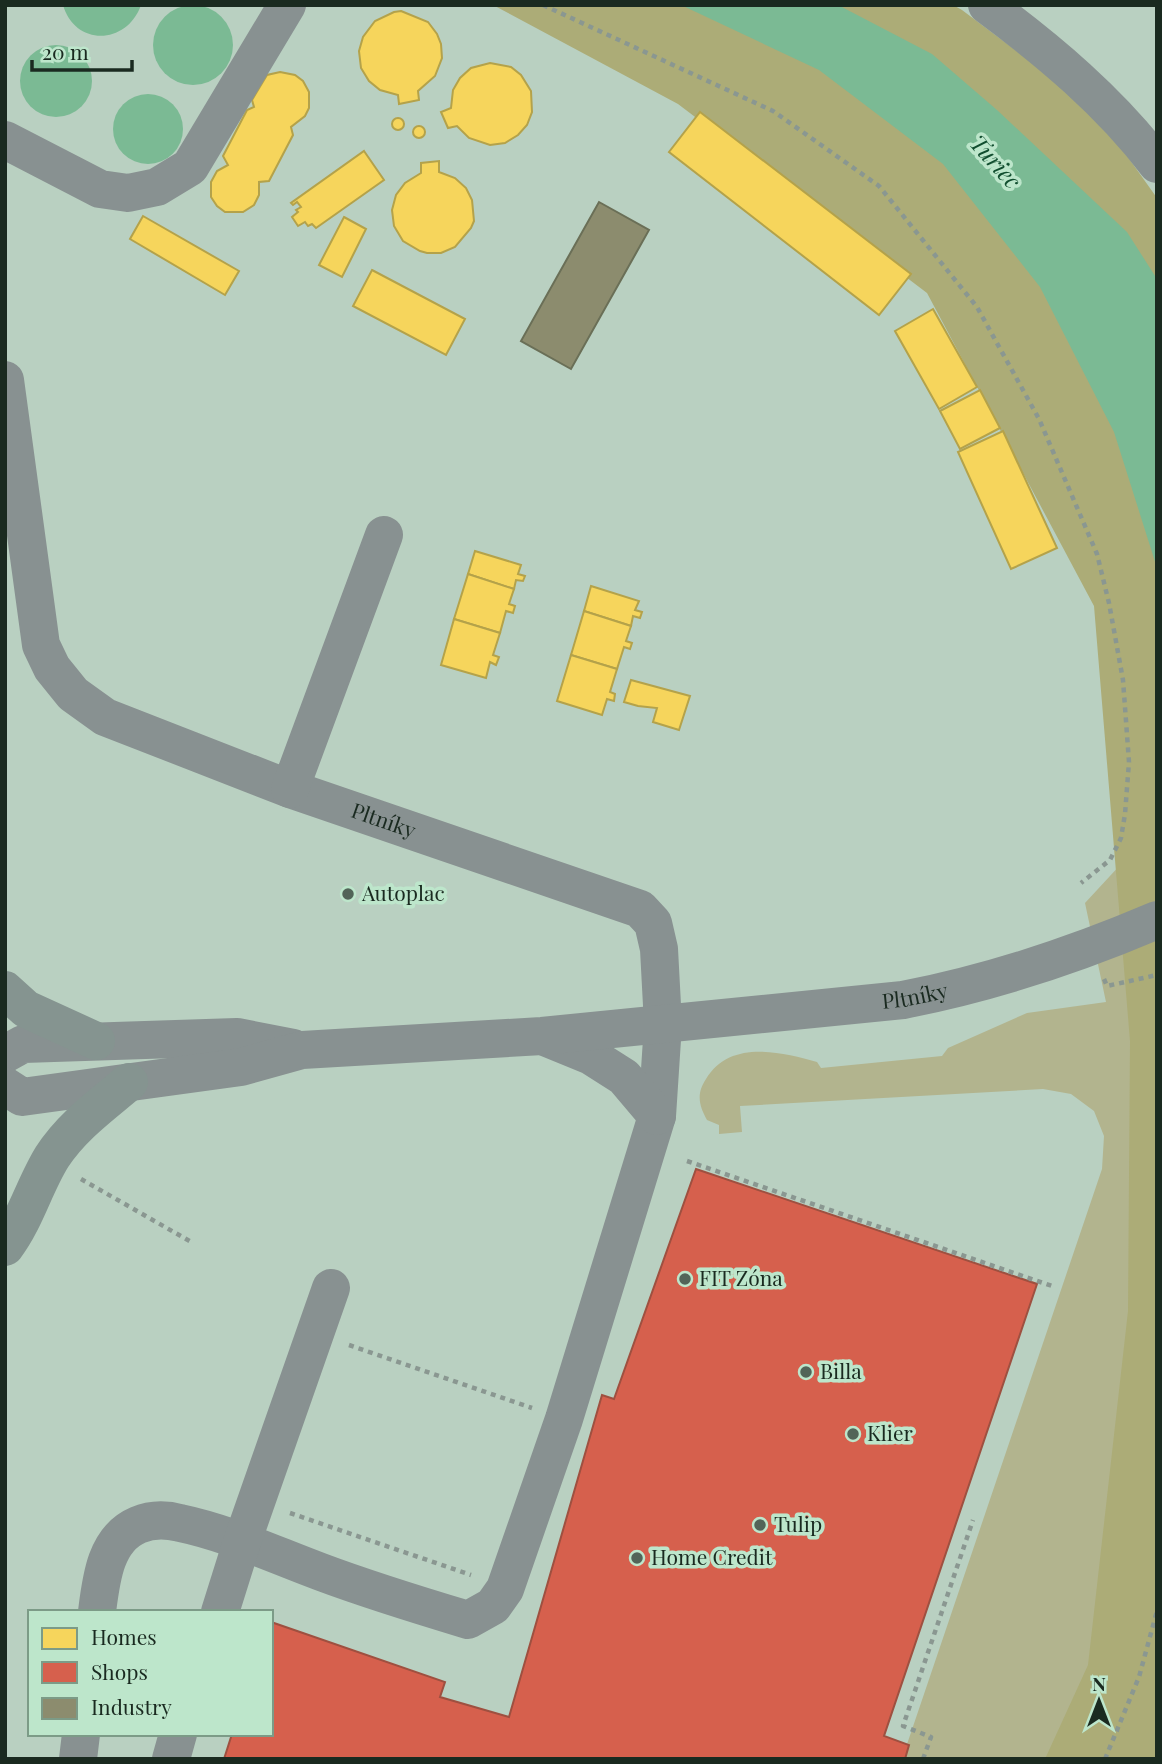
<svg xmlns="http://www.w3.org/2000/svg" width="1162" height="1764" viewBox="0 0 1162 1764" font-family="'Playfair Display',serif">
	<style>
		.green { fill: #b2b48e }
		.forest { fill: #acac77 }
		.water { fill: #7bba94 }
		.homes { fill: #f6d55c; stroke: #b4a24a; stroke-width: 2 }
		.shops { fill: #d6604d; stroke: #9e5040; stroke-width: 2 }
		.industry { fill: #8c8c6e; stroke: #6a6f57; stroke-width: 2 }
		.lines { fill: none; stroke-linecap: round; stroke-linejoin: round }
		.path { stroke: #8a9791; stroke-width: 4.5; stroke-dasharray: 5 5; stroke-linecap: butt }
		.minor { stroke: #889191; stroke-width: 38 }
		.major { stroke: #859490; stroke-width: 38 }
		.poi-dot { fill: #526458; stroke: #bde6cb; stroke-width: 2.5 }
		.labels { text-anchor: middle; stroke-width: 7; stroke-linejoin: round; paint-order: stroke }
		.street-label { font-size: 21px; fill: #1a2a20; stroke: #bde6cb }
		.poi-label { font-size: 21px; fill: #1a2a20; stroke: #bde6cb; text-anchor: start }
		.water-label { font-size: 23px; font-style: italic; fill: #114e2f; stroke: #bde6cb }
	</style>
	<rect width="100%" height="100%" fill="#b9d0c1"/>
	<path class="green" d="M562 5H681L819 70 943 163 1040 287 1114 432 1157 568V1759H902L1102 1169 1104 1136 1094 1111 1071 1094 1043 1089 740 1106 742 1132 719 1134V1125L707 1120C699 1105 696 1094 706 1079 730 1039 781 1052 817 1062L821 1068 942 1056 948 1048 1027 1013 1106 1002 1085 903 1122 863 1139 834 1145 778 1123 532 991 292 773 111Z"/>
	<path class="forest" d="M493 5H953L962 10 1093 108 1157 198V1759H1045L1088 1665 1128 1311 1130 1041 1094 606 927 293 678 104Z"/>
	<g class="water">
		<path d="M63 5H141C127 45 75 47 63 5Z"/>
		<path d="M681 5H838L932 54 997 110 1127 232 1157 279V568L1114 432 1040 287 943 164 819 70Z"/>
		<circle cx="193" cy="45" r="40"/>
		<circle cx="56" cy="81" r="36"/>
		<circle cx="148" cy="129" r="35"/>
	</g>
	<g class="homes">
		<path d="M401 11 428 22 437 34 441 44 442 58 435 76 418 91 419 100 399 104 398 95 380 90 369 81 361 68 359 51 363 37 375 21 394 12Z"/>
		<path d="M490 63 511 67 521 75 531 91 532 112 527 125 518 135 505 143 490 145 469 138 457 126 448 128 441 112 451 108 453 90 460 78 471 68Z"/>
		<path d="M280 72 295 75 303 81 309 92V108L305 116 291 127 293 135 269 181 259 182V195L254 205 243 212H225L217 206 211 197V182L217 171 228 165 223 156 247 110 254 107 252 100 267 75Z"/>
		<path d="M700 112 911 274 879 315 669 152Z"/>
		<circle cx="398" cy="124" r="6"/>
		<circle cx="419" cy="132" r="6"/>
		<path d="M364 151 384 180 316 228 312 224 308 226 305 222 298 226 292 217 298 212 296 210 301 207 297 202 293 205 291 203Z"/>
		<path d="M439 161V172L455 178 466 188 472 200 474 221 471 228 455 247 441 253H427L420 251 403 241 394 226 392 210 396 195 405 183 421 173V163Z"/>
		<path d="M143 216 239 271 225 295 130 239Z"/>
		<path d="M344 217 366 229 342 277 319 265Z"/>
		<path d="M372 270 465 319 446 355 353 306Z"/>
		<path d="M933 309 977 387 939 409 895 331Z"/>
		<path d="M980 390 1000 428 960 449 940 411Z"/>
		<path d="M1003 431 1057 548 1011 569 958 452Z"/>
		<path d="M475 551 521 565 518 574 525 576 523 581 516 580 514 589 468 574Z"/>
		<path d="M468 574 514 589 509 604 515 606 513 613 506 611 500 633 454 619Z"/>
		<path d="M591 586 639 601 635 610 642 612 640 618 633 616 631 626 584 611Z"/>
		<path d="M584 611 631 626 626 641 632 643 630 649 624 647 617 669 571 655Z"/>
		<path d="M454 619 500 633 493 655 499 657 496 665 490 662 486 678 441 665Z"/>
		<path d="M571 655 617 669 610 692 615 694 614 701 607 699 602 715 557 701Z"/>
		<path d="M631 680 690 696 679 730 653 722 657 708 638 706 624 702Z"/>
	</g>
	<path class="shops" d="M696 1169 1037 1284 884 1736 909 1745 905 1759H224L232 1734H271V1622L445 1682 440 1697 509 1717 602 1395 614 1399Z"/>
	<path class="industry" d="M599 202 649 230 571 369 521 341Z"/>
	<g class="lines">
		<g class="path">
			<path d="M543 5 773 111 879 186 977 307 1039 419 1097 554 1109 603 1123 680 1129 762 1125 814 1121 838 1110 860 1081 883"/>
			<path d="M1104 979 1107 986 1157 975"/>
			<path d="M687 1161 1052 1286"/>
			<path d="M81 1179 193 1243"/>
			<path d="M349 1345 532 1408"/>
			<path d="M290 1513 471 1575"/>
			<path d="M923 1759 931 1737 903 1726 973 1520"/>
			<path d="M1105 1759 1139 1677 1157 1611"/>
		</g>
		<g class="minor">
			<path d="M987 5C1049 51 1110 102 1157 164"/>
			<path d="M5 140 100 189 128 193 157 187 190 167 287 5"/>
			<path id="s1" d="M5 380 41 645 52 668 73 694 105 717 290 789 640 909 653 923 659 949 663 1024 657 1116 564 1419 505 1589 493 1606 468 1620C418 1605 369 1590 321 1572 275 1555 228 1533 180 1523 165 1519 152 1519 138 1525 105 1539 101 1580 97 1612"/>
			<path d="M290 789 384 535"/>
			<path d="M547 1038 591 1056 624 1077 657 1116"/>
			<path d="M5 1054 23 1044 237 1037 293 1048"/>
			<path id="s2" d="M5 1086 22 1097 241 1067 302 1050 542 1036 903 1000C991 983 1075 955 1157 920"/>
			<path d="M220 1612 242 1542 331 1288"/>
			<path d="M78 1759 81 1734"/>
			<path d="M171 1759 178 1734"/>
		</g>
		<g class="major">
			<path d="M5 990 26 1009 96 1041"/>
			<path d="M5 1247C26 1219 34 1186 52 1157 72 1126 102 1105 129 1082"/>
		</g>
	</g>
	<g class="poi-dot">
		<circle cx="348" cy="894" r="7"/>
		<circle cx="685" cy="1279" r="7"/>
		<circle cx="806" cy="1372" r="7"/>
		<circle cx="853" cy="1434" r="7"/>
		<circle cx="760" cy="1525" r="7"/>
		<circle cx="637" cy="1558" r="7"/>
	</g>
	<g class="labels">
		<g class="street-label">
			<text dy="7" stroke="none"><textPath href="#s1" startOffset="663">Pltníky</textPath></text>
			<text dy="7" stroke="none"><textPath href="#s2" startOffset="920">Pltníky</textPath></text>
		</g>
		<g class="poi-label">
			<text x="362" y="901">Autoplac</text>
			<text x="699" y="1286">FIT Zóna</text>
			<text x="820" y="1379">Billa</text>
			<text x="867" y="1441">Klier</text>
			<text x="774" y="1532">Tulip</text>
			<text x="651" y="1565">Home Credit</text>
		</g>
		<g class="water-label">
			<text transform="translate(995 162) rotate(48)" y="8">Turiec</text>
		</g>
	</g>
	<rect width="1162" height="1764" fill="none" stroke="#1a2a20" stroke-width="14"/>
	<rect x="28" y="1610" width="245" height="126" fill="#bde6cb" stroke="#7c9b87" stroke-width="2"/>
	<rect x="42" y="1628" width="35" height="21" fill="#f6d55c" stroke="#7c9b87" stroke-width="2"/>
	<text x="91" y="1645" font-size="21" fill="#1a2a20">Homes</text>
	<rect x="42" y="1662" width="35" height="21" fill="#d6604d" stroke="#7c9b87" stroke-width="2"/>
	<text x="91" y="1680" font-size="21" fill="#1a2a20">Shops</text>
	<rect x="42" y="1698" width="35" height="21" fill="#8c8c6e" stroke="#7c9b87" stroke-width="2"/>
	<text x="91" y="1715" font-size="21" fill="#1a2a20">Industry</text>
	<g transform="translate(1099 1701)" stroke="#bde6cb" stroke-width="5" paint-order="stroke">
	<path d="M0-5L12 26L0 18L-12 26Z" fill="#1a2a20"/>
	<text y="-10" font-size="19" font-weight="bold" text-anchor="middle" fill="#1a2a20">N</text>
	</g>
	<path d="M32 60v10h100v-10" fill="none" stroke="#1a2a20" stroke-width="3.5"/>
	<text x="42" y="60" font-size="21" fill="#1a2a20" stroke="#bde6cb" stroke-width="5" paint-order="stroke">20 m</text>
</svg>
